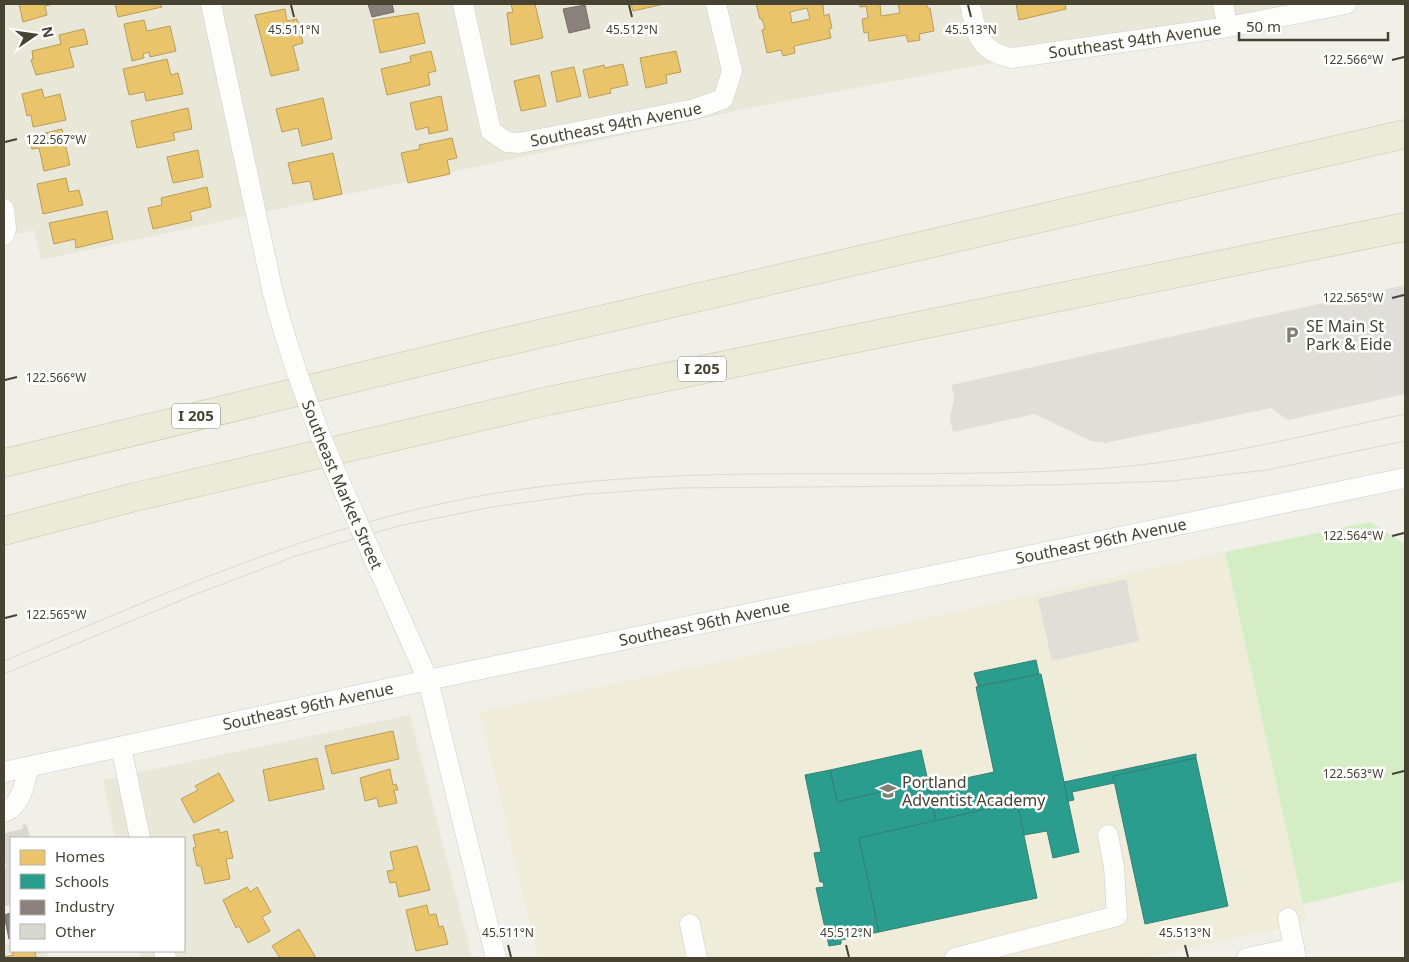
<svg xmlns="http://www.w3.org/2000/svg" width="1409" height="962" viewBox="0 0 1409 962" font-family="'Noto Sans',sans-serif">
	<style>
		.residential { fill: #e9e7d8 }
		.education { fill: #efedd9 }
		.green { fill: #d4edc5 }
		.parking { fill: #dfded8 }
		.homes { fill: #e9c46a; stroke: #b89d5a; fill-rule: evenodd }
		.schools { fill: #2a9d8f; stroke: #328273 }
		.industry { fill: #8a817c; stroke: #766e66 }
		.building { fill: #d9d8d0; stroke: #d8d7cd }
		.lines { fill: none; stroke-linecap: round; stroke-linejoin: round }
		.minor-casing { stroke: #cecdc5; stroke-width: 21 }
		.highway-casing { stroke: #cac5a1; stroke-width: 29 }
		.minor { stroke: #fdfdfc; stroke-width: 20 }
		.highway { stroke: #ecead8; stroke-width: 28 }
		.tram { stroke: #d8d8d7; stroke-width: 1 }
		.minor-bridge-casing { stroke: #cecdc5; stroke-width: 21; stroke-linecap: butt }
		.minor-bridge { stroke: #fdfdfc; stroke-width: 20 }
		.ticks { fill: none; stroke: #464333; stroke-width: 2 }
		.labels { text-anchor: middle; stroke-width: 5; stroke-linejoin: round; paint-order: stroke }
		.shield { fill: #fff; stroke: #7e7b70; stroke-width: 1 }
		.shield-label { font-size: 15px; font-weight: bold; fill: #464333 }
		.street-label { font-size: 16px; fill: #464333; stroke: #fff }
		.poi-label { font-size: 16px; fill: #464333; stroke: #fff; text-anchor: start }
		.ticks-label { font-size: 12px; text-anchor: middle; fill: #464333; stroke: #fff; stroke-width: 5; stroke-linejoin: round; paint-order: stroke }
	</style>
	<rect width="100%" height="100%" fill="#f0efe8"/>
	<g class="residential">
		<path d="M4 4H1282L1246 16 764 105 41 260 34 230 4 237Z"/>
		<path d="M410 715 472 958H140L139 951H184V838H115L103 780Z"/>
		<path d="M11 942V951H46L48 958H4V944Z"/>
	</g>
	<path class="education" d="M1225 552 1307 922 1145 958H538L480 712 946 614Z"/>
	<path class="green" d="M1370 522 1405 544V880L1303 904 1225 552Z"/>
	<g class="parking">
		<path d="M1405 285V394L1288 420 1271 408 1105 443 1091 441 1035 414 953 432 950 420 954 396 951 385Z"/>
		<path d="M1126 579 1139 641 1052 661 1038 599Z"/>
	</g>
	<g class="homes">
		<path d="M19 4H54L45 6 47 15 23 22Z"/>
		<path d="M115 4H161L162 7 118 17Z"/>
		<path d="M511 4H535L543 38 511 45 507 13 513 12Z"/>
		<path d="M631 4H664L633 11Z"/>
		<path d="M756 4H823L824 16 829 14 832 28 829 29 831 38 794 46 795 53 783 56 781 50 767 53 762 30 765 29 762 19H760ZM807 8 810 19 792 23 790 12Z"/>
		<path d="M860 4H882H880L881 16 900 13 898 4H927V8H930L934 31 919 34 920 40 908 42 906 35 869 41 868 32 864 33 862 19 868 18 866 6 860 7Z"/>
		<path d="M1016 4H1065L1066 9 1019 20Z"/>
		<path d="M285 9 287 21 297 19 303 43 293 46 299 70 271 76 255 15Z"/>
		<path d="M418 13 425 43 380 53 373 20Z"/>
		<path d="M144 20 147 31 170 26 176 51 150 57 149 52 143 54 144 58 132 61 124 24Z"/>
		<path d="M84 29 88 44 69 48 74 67 36 75 31 60 33 59 32 51 61 44 59 35Z"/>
		<path d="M431 51 436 71 428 73 430 85 387 95 381 69 411 62 410 56Z"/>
		<path d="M676 51 681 72 666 75 667 83 646 88 640 58Z"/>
		<path d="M167 59 171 75 178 73 183 94 146 101 144 92 129 95 123 69Z"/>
		<path d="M623 64 628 85 610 89 611 93 589 98 583 70 604 65 605 68Z"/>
		<path d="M574 67 581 96 557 102 551 72Z"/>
		<path d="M539 75 546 106 521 111 514 81Z"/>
		<path d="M42 89 44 98 60 94 66 120 33 127 31 115 27 116 22 94Z"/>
		<path d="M441 96 448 130 429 134 428 127 416 130 410 103Z"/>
		<path d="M323 98 332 139 302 146 298 128 282 132 276 109Z"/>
		<path d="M188 108 192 129 173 133 175 140 137 148 131 121Z"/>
		<path d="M62 129 70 165 44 171 39 148 32 149 29 137Z"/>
		<path d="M452 138 457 158 447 160 450 174 408 183 401 153 420 149 419 145Z"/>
		<path d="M198 150 203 177 173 183 167 157Z"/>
		<path d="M333 153 342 194 314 200 310 181 293 184 288 163Z"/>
		<path d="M66 178 69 192 79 190 83 205 43 214 37 184Z"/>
		<path d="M207 187 211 207 190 212 192 220 153 229 148 208 162 205 161 198Z"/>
		<path d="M107 211 113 239 76 248 75 239 54 244 49 223Z"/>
		<path d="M393 731 399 759 332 774 325 746Z"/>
		<path d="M317 758 324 789 269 801 263 770Z"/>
		<path d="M390 769 393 785 396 784 398 790H394L397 803 379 807 377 798 365 801 360 778Z"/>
		<path d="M219 773 234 801 194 823 181 799 198 790 195 786Z"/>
		<path d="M219 829 220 833 227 831 233 858 226 859 230 879 205 884 201 866H197L193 848 196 847 193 835Z"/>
		<path d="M417 846 430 890 399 897 396 882 390 883 387 871 394 870 390 852Z"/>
		<path d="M247 887 250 892 257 887 271 912 262 917 270 931 248 943 239 926 236 928 223 900Z"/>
		<path d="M427 905 429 915 436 914 439 927 443 926 448 944 416 951 406 910Z"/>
		<path d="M299 929 316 958H280L272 946Z"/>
		<path d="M12 951H35L36 958H4V952L5 957 13 955Z"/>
	</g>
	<g class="schools">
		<path d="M1036 660 1039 674 978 686 974 673Z"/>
		<path d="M1041 674 1079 852 1053 858 1047 831 1024 835 1017 802 936 821 929 786 994 772 976 687Z"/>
		<path d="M921 750 928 781 837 802 830 770Z"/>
		<path d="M1196 754V758L1113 776 1114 783 1072 792 1074 800 1068 801 1064 782Z"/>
		<path d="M1196 758 1228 906 1145 924 1113 776Z"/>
		<path d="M830 770 837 802 928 781 936 821 859 838 879 932 841 940V944L829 946 816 888 824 887 823 882H820L814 853 821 852 805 775Z"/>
		<path d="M1017 802 1037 898 879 932 859 838Z"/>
	</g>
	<g class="industry">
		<path d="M368 4H392L394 12 372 17Z"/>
		<path d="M585 5 590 28 569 33 563 9Z"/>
		<path d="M11 913V939H9L4 915Z"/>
	</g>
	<path class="building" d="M23 825H26L30 838H11V904L4 906V868H7L4 854V834L24 829Z"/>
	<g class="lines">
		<g class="minor-casing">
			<g id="minor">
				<path d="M211 4 273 293"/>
				<path id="s1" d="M463 4 491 131 507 142 519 143 695 109 723 99 732 71 716 4"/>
				<path id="s2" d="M970 4C977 34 977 50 1011 58L1228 27 1346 4"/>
				<path d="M1223 4 1228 27"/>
				<path d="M4 209 6 229 4 235"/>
				<path d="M388 590 428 680 496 958"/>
				<path d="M121 747 140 838"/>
				<path id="s3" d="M4 772 428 680 1405 478"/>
				<path d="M4 812C22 805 24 784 29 767"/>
				<path d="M1288 918 1296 958"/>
				<path d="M690 924 697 958"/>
				<path d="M164 951 166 958"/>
				<path d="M955 958 1117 916 1114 867 1108 835"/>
				<path d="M1247 958 1294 948"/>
			</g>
		</g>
		<g class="highway-casing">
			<g id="highway">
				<path d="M4 463 487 346 1405 134"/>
				<path d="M4 531 135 497 548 401 1405 227"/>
			</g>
		</g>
		<use href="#minor" class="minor"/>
		<use href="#highway" class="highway"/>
		<g class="tram">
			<path d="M4 661C174 590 331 517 516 490 702 463 891 480 1078 470 1189 465 1297 437 1405 414"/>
			<path d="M4 674 194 595 296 556 398 526 492 507 586 494 677 488 1050 485 1171 481 1267 470 1405 441"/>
		</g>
		<g class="minor-bridge-casing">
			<g id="minor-bridge">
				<path id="s4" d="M273 293C300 398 344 493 388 590"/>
			</g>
		</g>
		<use href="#minor-bridge" class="minor-bridge"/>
	</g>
	<path class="ticks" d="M291 5 294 17M629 5 632 17M968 5 971 17M1392 60 1404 57M5 142 17 139M1392 298 1404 295M5 380 17 377M1392 536 1404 533M5 618 17 615M1392 774 1404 771M508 945 511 957M846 945 849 957M1185 945 1188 957"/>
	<defs>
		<g id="parking-bare" transform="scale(1.35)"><path d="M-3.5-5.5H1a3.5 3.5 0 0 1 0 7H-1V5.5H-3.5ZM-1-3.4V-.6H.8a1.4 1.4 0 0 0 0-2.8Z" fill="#827f72" stroke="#fff" stroke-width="2.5" paint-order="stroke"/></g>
		<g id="school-bare" transform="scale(1.35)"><path d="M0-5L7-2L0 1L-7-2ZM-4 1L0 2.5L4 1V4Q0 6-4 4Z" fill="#827f72" stroke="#fff" stroke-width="2.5" paint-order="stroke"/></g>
	</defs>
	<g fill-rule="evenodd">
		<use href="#parking-bare" x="1292" y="335"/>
		<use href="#school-bare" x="888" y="791"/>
	</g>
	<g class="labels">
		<g class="shield">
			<rect x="678" y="356.5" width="48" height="25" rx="4"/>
			<rect x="172" y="403.5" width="48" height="25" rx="4"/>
		</g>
		<g class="shield-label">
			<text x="702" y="374">I 205</text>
			<text x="196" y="421">I 205</text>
		</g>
		<g class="street-label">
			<text dy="6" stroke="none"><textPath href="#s2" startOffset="199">Southeast 94th Avenue</textPath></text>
			<text dy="6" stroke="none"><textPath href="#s1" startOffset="260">Southeast 94th Avenue</textPath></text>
			<text dy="6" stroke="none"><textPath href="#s4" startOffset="204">Southeast Market Street</textPath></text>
			<text dy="6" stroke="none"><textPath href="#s3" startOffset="1121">Southeast 96th Avenue</textPath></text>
			<text dy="6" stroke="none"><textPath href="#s3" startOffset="716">Southeast 96th Avenue</textPath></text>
			<text dy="6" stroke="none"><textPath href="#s3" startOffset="311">Southeast 96th Avenue</textPath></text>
		</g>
		<g class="poi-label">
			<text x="1306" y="332">SE Main St<tspan x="1306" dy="18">Park &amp; Eide</tspan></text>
			<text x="902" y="788">Portland<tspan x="902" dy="18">Adventist Academy</tspan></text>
		</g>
	</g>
	<g class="ticks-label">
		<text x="294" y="34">45.511°N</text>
		<text x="632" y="34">45.512°N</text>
		<text x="971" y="34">45.513°N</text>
		<text x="1353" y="64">122.566°W</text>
		<text x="56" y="144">122.567°W</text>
		<text x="1353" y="302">122.565°W</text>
		<text x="56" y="382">122.566°W</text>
		<text x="1353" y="540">122.564°W</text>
		<text x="56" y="619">122.565°W</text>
		<text x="1353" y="778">122.563°W</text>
		<text x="508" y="937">45.511°N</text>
		<text x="846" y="937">45.512°N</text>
		<text x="1185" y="937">45.513°N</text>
	</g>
	<rect width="1409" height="962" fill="none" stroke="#464333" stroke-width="10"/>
	<rect x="10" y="837" width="175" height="115" fill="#ffffff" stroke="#b5b4ad"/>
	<rect x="20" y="850" width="25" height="15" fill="#e9c46a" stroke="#b5b4ad"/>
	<text x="55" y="862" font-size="15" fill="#464333">Homes</text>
	<rect x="20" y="874" width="25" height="15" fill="#2a9d8f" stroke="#b5b4ad"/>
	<text x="55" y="887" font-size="15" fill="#464333">Schools</text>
	<rect x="20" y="900" width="25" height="15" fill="#8a817c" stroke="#b5b4ad"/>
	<text x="55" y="912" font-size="15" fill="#464333">Industry</text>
	<rect x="20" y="924" width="25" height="15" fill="#d9d8d0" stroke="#b5b4ad"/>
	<text x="55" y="937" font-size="15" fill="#464333">Other</text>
	<g transform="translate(35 35) rotate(77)" stroke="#ffffff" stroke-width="4" paint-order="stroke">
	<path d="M0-4L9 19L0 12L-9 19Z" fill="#464333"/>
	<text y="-8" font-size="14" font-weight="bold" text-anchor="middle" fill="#464333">N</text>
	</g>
	<path d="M1239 32v8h149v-8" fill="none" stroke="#464333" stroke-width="2.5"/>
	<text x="1246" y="32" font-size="15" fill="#464333" stroke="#ffffff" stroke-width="4" paint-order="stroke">50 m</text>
</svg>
